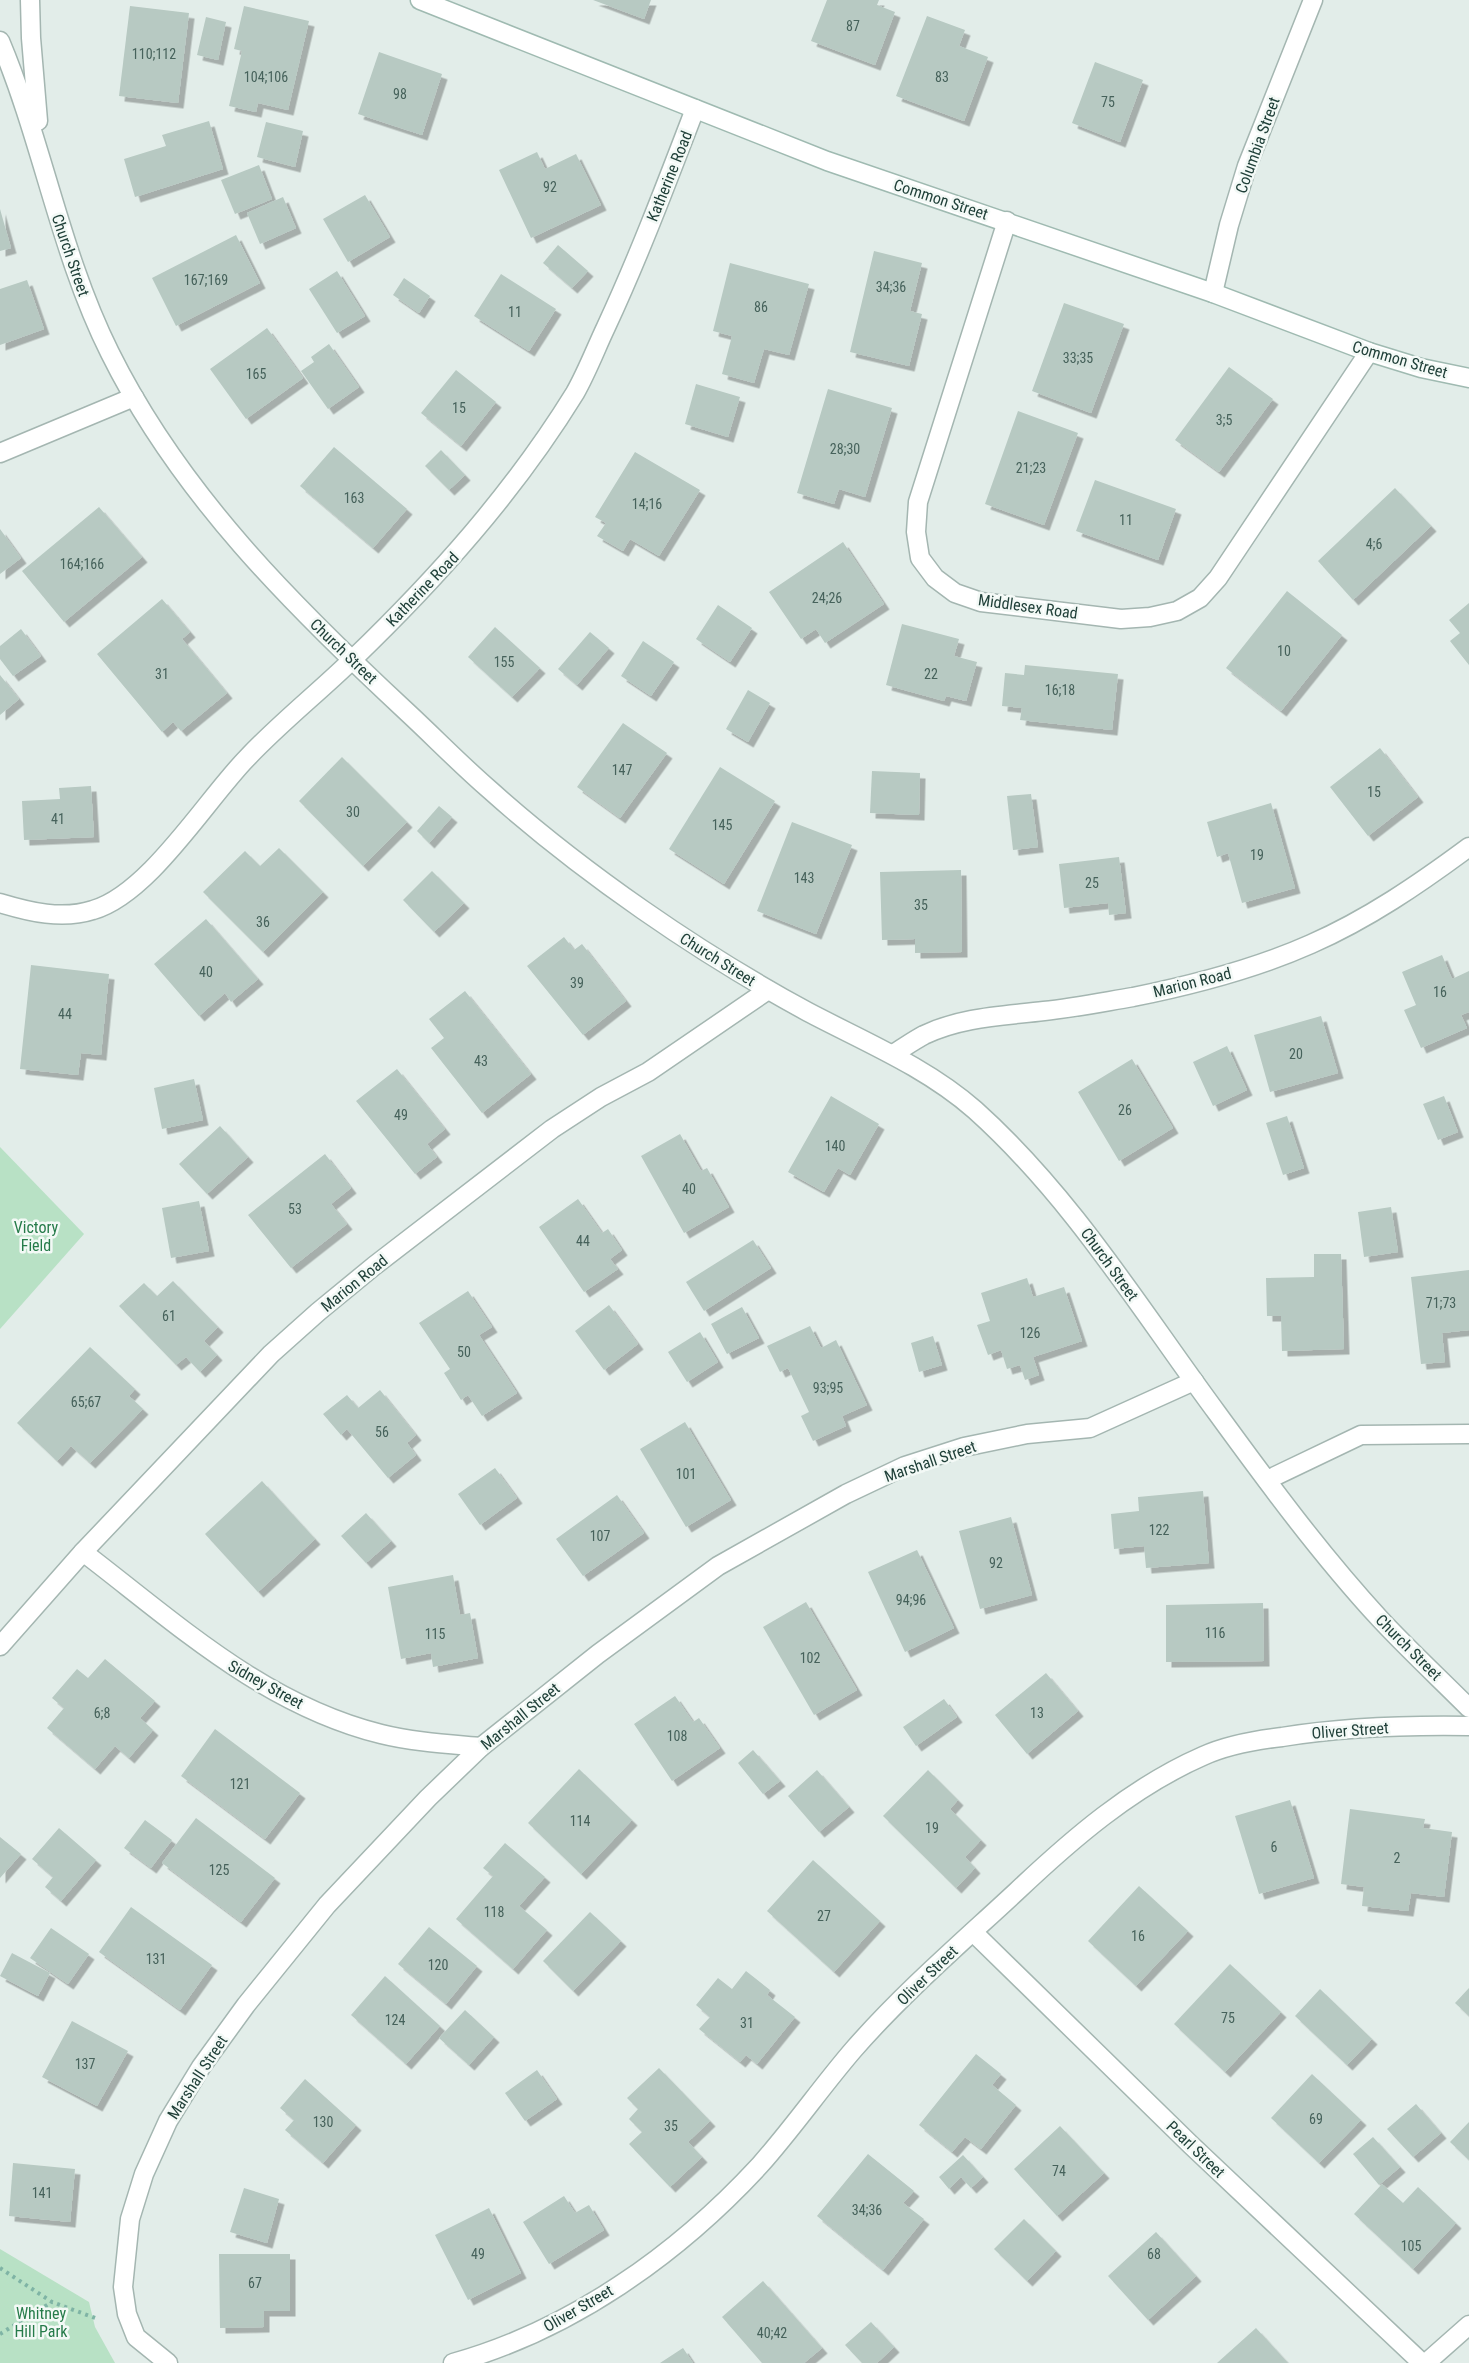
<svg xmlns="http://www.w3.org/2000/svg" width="1469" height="2363" viewBox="0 0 1469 2363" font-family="'Roboto Condensed',sans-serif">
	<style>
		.green { fill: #b8e1c5 }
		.building { fill: #b7c9c2; filter: url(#shadow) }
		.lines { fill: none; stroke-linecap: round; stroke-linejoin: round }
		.minor-casing { stroke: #a4b6b1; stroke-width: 21 }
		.tertiary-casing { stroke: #a4b6b1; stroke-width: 21 }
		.secondary-casing { stroke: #9fbab1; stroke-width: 21 }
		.path { stroke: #7fb4a5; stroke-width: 4; stroke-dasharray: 3 4.5; stroke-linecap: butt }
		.minor { stroke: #fff; stroke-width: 18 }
		.tertiary { stroke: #fff; stroke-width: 18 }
		.secondary { stroke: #fff; stroke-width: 18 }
		.labels { text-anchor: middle; stroke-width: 5; stroke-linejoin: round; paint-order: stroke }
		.number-label { font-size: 14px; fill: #46625b }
		.street-label { font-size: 16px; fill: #204039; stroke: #f3f9f6 }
		.park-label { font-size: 16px; fill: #267b4a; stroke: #f3f9f6 }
	</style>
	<defs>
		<filter id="shadow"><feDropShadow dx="5.5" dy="5.5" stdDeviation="0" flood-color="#0004"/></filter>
	</defs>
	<rect width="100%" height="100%" fill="#e2ede9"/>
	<g class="green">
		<path d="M0 1147 84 1234 0 1329Z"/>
		<path d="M0 2249 89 2302 95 2327 115 2363H0Z"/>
	</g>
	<g class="building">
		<path d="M593 0H651L644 19Z"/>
		<path d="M827 0H879L877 5 895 12 875 65 811 41Z"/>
		<path d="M130 6 189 13 178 103 119 96Z"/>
		<path d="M244 6 309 21 288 110 258 103 256 112 229 106 242 51 234 49Z"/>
		<path d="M927 16 965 30 959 46 988 57 964 121 896 96Z"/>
		<path d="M206 17 226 22 218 60 197 55Z"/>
		<path d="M379 52 442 74 422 135 358 114Z"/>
		<path d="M1095 62 1143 80 1120 142 1072 123Z"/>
		<path d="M209 121 223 169 135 197 124 159 166 146 162 135Z"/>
		<path d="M266 122 303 131 295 167 257 157Z"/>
		<path d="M537 152 545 169 576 154 601 205 531 238 499 170Z"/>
		<path d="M259 165 272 199 235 214 221 180Z"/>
		<path d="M365 195 390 237 348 262 323 219Z"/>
		<path d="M283 197 296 228 260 244 247 213Z"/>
		<path d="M0 209 11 248 0 251Z"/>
		<path d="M236 235 260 283 176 326 152 278Z"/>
		<path d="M558 245 588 271 572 288 543 263Z"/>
		<path d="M874 251 922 263 910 311 922 314 909 366 850 352Z"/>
		<path d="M730 263 809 284 789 355 764 349 754 383 722 374 732 336 713 331Z"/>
		<path d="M337 271 365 316 337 333 309 289Z"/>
		<path d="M501 274 556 309 529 351 474 316Z"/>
		<path d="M404 278 430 296 419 313 393 295Z"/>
		<path d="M27 280 44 329 0 345V289Z"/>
		<path d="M1064 303 1124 324 1091 413 1032 391Z"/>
		<path d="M267 328 303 378 246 419 210 369Z"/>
		<path d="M329 344 359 387 328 409 301 371 314 362 311 357Z"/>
		<path d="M1229 367 1273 399 1219 472 1175 440Z"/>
		<path d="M456 370 496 402 461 446 421 413Z"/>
		<path d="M696 384 740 397 728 437 685 424Z"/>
		<path d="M828 389 892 408 865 497 839 489 834 504 797 493Z"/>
		<path d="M1018 411 1078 433 1044 525 985 504Z"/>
		<path d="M334 447 407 509 373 548 300 486Z"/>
		<path d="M441 450 465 475 449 490 425 466Z"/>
		<path d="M635 452 700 490 659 556 630 539 623 551 597 536 606 523 595 517Z"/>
		<path d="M1095 480 1176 509 1158 560 1076 531Z"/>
		<path d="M1395 488 1431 526 1353 600 1318 561Z"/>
		<path d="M99 507 142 557 64 622 22 571Z"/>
		<path d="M0 529 21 558 0 574Z"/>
		<path d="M843 542 884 604 825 643 816 629 801 639 769 592Z"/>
		<path d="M1287 591 1342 635 1281 711 1226 668Z"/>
		<path d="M162 599 190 632 182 639 227 693 181 731 173 722 162 732 97 654Z"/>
		<path d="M1469 603V665L1450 641 1460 633 1449 620Z"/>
		<path d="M718 605 752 628 730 662 696 639Z"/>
		<path d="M902 624 959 639 954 656 977 662 966 701 946 696 944 701 886 685Z"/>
		<path d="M495 627 540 668 512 697 468 657Z"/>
		<path d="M21 629 41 656 13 676 0 659V646Z"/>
		<path d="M590 632 609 648 577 685 558 669Z"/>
		<path d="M643 641 674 662 651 696 621 676Z"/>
		<path d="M1025 665 1118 674 1112 730 1020 720 1022 708 1002 706 1005 673 1024 675Z"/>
		<path d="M0 675 19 699 0 715Z"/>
		<path d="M748 690 770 703 748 742 726 729Z"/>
		<path d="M623 723 667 753 620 818 577 787Z"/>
		<path d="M1380 748 1418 797 1368 836 1330 787Z"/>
		<path d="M342 757 407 822 363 866 299 801Z"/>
		<path d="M720 767 775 801 724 884 669 849Z"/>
		<path d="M872 771 920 773 919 815 870 813Z"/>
		<path d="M91 786 94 837 24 840 22 801 60 799 59 788Z"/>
		<path d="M1031 794 1038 847 1013 850 1007 796Z"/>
		<path d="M1271 803 1295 888 1242 903 1228 853 1217 857 1207 822Z"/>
		<path d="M439 806 452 817 429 843 417 831Z"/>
		<path d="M792 822 852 845 816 934 757 911Z"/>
		<path d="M279 848 323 892 263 952 203 892 245 851 260 866Z"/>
		<path d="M1119 857 1126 913 1109 915 1108 903 1064 908 1059 864Z"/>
		<path d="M961 870 962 952 915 953V939L882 940 880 872Z"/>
		<path d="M432 871 464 903 434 932 403 900Z"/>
		<path d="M206 919 258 979 231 1002 225 993 199 1016 154 964Z"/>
		<path d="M564 937 574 950 582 944 626 1001 583 1035 527 966Z"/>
		<path d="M1442 955 1452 979 1469 971V1012L1461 1015 1467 1028 1421 1048 1404 1010 1416 1005 1402 972Z"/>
		<path d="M31 965 109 974 101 1055 81 1053 78 1075 20 1069Z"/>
		<path d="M465 991 531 1074 482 1113 431 1048 444 1038 429 1019Z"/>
		<path d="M1321 1016 1338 1073 1270 1092 1254 1035Z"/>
		<path d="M1227 1046 1247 1090 1213 1106 1193 1062Z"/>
		<path d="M1132 1059 1173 1128 1119 1161 1078 1092Z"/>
		<path d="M397 1069 445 1129 427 1144 437 1157 415 1174 356 1101Z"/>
		<path d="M194 1079 203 1120 162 1129 154 1088Z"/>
		<path d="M831 1096 879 1124 850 1175 838 1168 824 1192 788 1172Z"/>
		<path d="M1444 1096 1458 1132 1438 1140 1423 1104Z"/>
		<path d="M1287 1116 1304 1168 1283 1175 1266 1123Z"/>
		<path d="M220 1126 248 1157 207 1194 179 1164Z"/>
		<path d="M680 1134 701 1171 707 1168 729 1207 684 1233 641 1156Z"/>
		<path d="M325 1154 351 1188 331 1204 347 1224 291 1268 248 1215Z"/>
		<path d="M578 1199 602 1233 608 1229 622 1250 610 1259 618 1269 584 1292 539 1227Z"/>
		<path d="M199 1201 209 1251 171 1258 162 1208Z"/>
		<path d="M1391 1207 1398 1252 1364 1257 1358 1212Z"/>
		<path d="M753 1240 771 1268 704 1311 686 1282Z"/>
		<path d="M1314 1254H1341L1344 1349 1282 1351 1281 1316H1267L1266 1278 1314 1277Z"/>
		<path d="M1469 1270V1330L1442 1333 1445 1362 1421 1364 1411 1277Z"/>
		<path d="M1027 1278 1033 1297 1064 1287 1082 1341 1033 1357 1039 1375 1025 1380 1020 1365 1007 1369 1001 1350 988 1355 977 1325 990 1321 981 1293Z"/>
		<path d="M173 1281 218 1327 204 1341 217 1355 200 1372 186 1357 176 1365 119 1306 144 1283 157 1296Z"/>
		<path d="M468 1291 492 1327 479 1335 517 1393 482 1416 468 1395 461 1400 444 1373 450 1369 419 1323Z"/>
		<path d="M609 1305 638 1344 604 1370 575 1331Z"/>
		<path d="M742 1307 759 1338 727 1354 711 1324Z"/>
		<path d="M810 1326 821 1348 836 1340 867 1405 842 1416 846 1426 813 1441 801 1416 809 1412 788 1368 780 1372 767 1346Z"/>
		<path d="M700 1332 718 1362 687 1382 668 1352Z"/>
		<path d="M933 1336 942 1365 919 1372 911 1343Z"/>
		<path d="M90 1347 135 1389 129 1396 143 1409 90 1463 71 1446 57 1461 17 1423Z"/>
		<path d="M380 1390 416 1435 407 1443 416 1455 388 1478 347 1429 341 1435 323 1414 347 1395 358 1408Z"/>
		<path d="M685 1422 731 1500 686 1527 640 1449Z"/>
		<path d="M495 1468 517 1498 480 1525 458 1494Z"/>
		<path d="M262 1481 315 1539 258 1592 205 1534Z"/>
		<path d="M1203 1491 1209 1563 1146 1568 1144 1546 1114 1549 1111 1514 1139 1511 1138 1497Z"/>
		<path d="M617 1495 644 1533 583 1576 556 1539Z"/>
		<path d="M366 1513 391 1541 366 1563 341 1536Z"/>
		<path d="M1011 1517 1032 1595 980 1609 959 1531Z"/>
		<path d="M917 1550 954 1628 905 1652 868 1572Z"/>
		<path d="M453 1575 460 1615 470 1613 478 1658 433 1667 431 1653 401 1659 388 1587Z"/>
		<path d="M806 1602 857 1690 814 1715 763 1627Z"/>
		<path d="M1263 1603 1264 1661 1166 1662V1605Z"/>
		<path d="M105 1659 155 1701 140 1718 153 1730 129 1758 115 1746 95 1769 47 1728 64 1708 52 1698 77 1669 88 1678Z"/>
		<path d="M1046 1673 1078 1711 1027 1754 995 1715Z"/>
		<path d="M675 1696 693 1722 699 1718 720 1748 672 1781 634 1724Z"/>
		<path d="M944 1699 957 1717 916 1746 903 1727Z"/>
		<path d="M215 1729 300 1793 265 1839 181 1776Z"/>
		<path d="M753 1750 780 1781 763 1794 738 1763Z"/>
		<path d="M579 1769 632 1820 581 1874 528 1823Z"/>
		<path d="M817 1770 849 1807 819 1832 788 1796Z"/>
		<path d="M928 1770 958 1800 950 1809 981 1840 965 1857 975 1868 956 1888 883 1816Z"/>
		<path d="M1290 1800 1314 1878 1259 1894 1235 1816Z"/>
		<path d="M1350 1809 1425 1819 1423 1828 1452 1832 1444 1897 1411 1893 1408 1911 1362 1906 1364 1887 1341 1884Z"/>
		<path d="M196 1818 275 1878 241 1922 162 1863Z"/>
		<path d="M145 1820 172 1840 151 1868 124 1848Z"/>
		<path d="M59 1828 96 1860 61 1901 45 1887 53 1877 32 1859Z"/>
		<path d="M0 1837 21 1854 0 1878Z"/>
		<path d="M505 1843 545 1877 519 1906 547 1930 513 1969 456 1919 493 1876 483 1868Z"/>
		<path d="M813 1860 880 1921 834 1972 767 1911Z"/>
		<path d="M1139 1886 1188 1931 1136 1986 1088 1941Z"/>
		<path d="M131 1907 212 1965 180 2010 99 1952Z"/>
		<path d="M590 1912 621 1941 573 1991 543 1961Z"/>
		<path d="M429 1927 477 1966 446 2004 398 1964Z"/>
		<path d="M51 1928 89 1954 68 1984 30 1958Z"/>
		<path d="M12 1953 50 1973 38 1996 0 1976Z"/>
		<path d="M1230 1964 1281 2012 1225 2072 1174 2024Z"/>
		<path d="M746 1971 770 1990 767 1995 795 2017 757 2064 746 2055 740 2062 699 2029 710 2017 696 2005 718 1978 732 1989Z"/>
		<path d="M385 1976 440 2026 406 2064 351 2015Z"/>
		<path d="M1469 1988V2016L1455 2003Z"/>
		<path d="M1320 1989 1372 2039 1347 2065 1295 2016Z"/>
		<path d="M465 2010 494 2037 469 2065 439 2038Z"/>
		<path d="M72 2021 128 2051 97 2106 42 2077Z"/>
		<path d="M976 2054 1001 2074 992 2085 1016 2105 981 2149 965 2137 952 2152 919 2125Z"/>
		<path d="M659 2068 710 2121 688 2142 702 2157 670 2187 629 2144 642 2132 629 2119 638 2109 627 2098Z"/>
		<path d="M537 2070 557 2099 525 2121 505 2093Z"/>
		<path d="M1312 2074 1361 2120 1319 2163 1271 2118Z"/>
		<path d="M305 2079 356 2125 323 2163 285 2130 294 2120 280 2108Z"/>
		<path d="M1416 2104 1441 2133 1413 2157 1387 2129Z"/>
		<path d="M1469 2122V2160L1450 2142Z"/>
		<path d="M1060 2126 1104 2173 1057 2216 1014 2169Z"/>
		<path d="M1373 2137 1400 2167 1379 2185 1353 2154Z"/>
		<path d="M868 2154 914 2191 903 2203 924 2219 883 2270 817 2216Z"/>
		<path d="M963 2155 983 2177 971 2188 961 2177 949 2189 939 2177Z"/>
		<path d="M13 2163 75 2169 70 2222 9 2216Z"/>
		<path d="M1382 2184 1403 2203 1418 2187 1456 2223 1413 2269 1354 2214Z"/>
		<path d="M244 2188 279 2199 267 2243 230 2232Z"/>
		<path d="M564 2196 575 2213 589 2205 604 2230 549 2264 523 2222Z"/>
		<path d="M489 2208 521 2273 468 2300 435 2235Z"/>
		<path d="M1024 2219 1056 2251 1027 2281 994 2249Z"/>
		<path d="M1156 2232 1196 2276 1148 2320 1108 2276Z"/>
		<path d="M219 2254H290V2311H264V2327L220 2328Z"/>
		<path d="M763 2281 822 2348 804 2363H762L722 2317Z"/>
		<path d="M871 2322 894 2347 877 2363H862L845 2345Z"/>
		<path d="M1256 2328 1288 2363H1217Z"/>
		<path d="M683 2348 693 2363H660Z"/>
	</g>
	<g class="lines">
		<g class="minor-casing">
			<g id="minor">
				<path d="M1007 221 918 502 916 532 920 558 935 578 955 593 981 602 1121 619 1150 617 1177 611 1200 598 1218 578 1369 352"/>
				<path d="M1213 293 1229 225 1247 166 1313 0"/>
				<path d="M0 453 134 397"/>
				<path d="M0 903C30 912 62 920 93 910 149 894 206 800 247 758 280 723 318 693 353 659 437 578 514 492 575 393 587 372 596 348 606 327 639 256 667 182 695 109"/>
				<path d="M893 1054C903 1048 913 1041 924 1035 961 1017 1003 1016 1044 1011 1073 1008 1103 1002 1133 997 1193 985 1255 969 1311 944 1368 919 1419 884 1469 847"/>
				<path d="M1267 1480 1361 1435 1469 1434"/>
				<path d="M83 1552C176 1623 264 1705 381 1734 413 1742 448 1744 481 1747"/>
				<path d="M0 1646 83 1552 271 1354 318 1312 374 1266 552 1129 601 1097 648 1072 768 990"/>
				<path d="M973 1932 1191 2145 1422 2363"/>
				<path d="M168 2363 136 2337 127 2314 123 2287 130 2219 144 2174 168 2121 201 2067 246 2005 327 1905 428 1798 481 1747 598 1654 718 1566 846 1494 905 1466 964 1447 1027 1434 1090 1428 1194 1381"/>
				<path d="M453 2363C571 2330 677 2255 760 2165 793 2128 822 2086 854 2049 904 1992 961 1943 1016 1892 1072 1839 1132 1787 1203 1756 1227 1745 1256 1740 1282 1737 1344 1727 1406 1725 1469 1726"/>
				<path d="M1426 2363 1469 2325"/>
			</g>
		</g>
		<g class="tertiary-casing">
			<g id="tertiary">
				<path d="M30 0 31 38 38 121"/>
				<path d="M0 41C43 143 60 253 110 353 180 494 293 606 407 712 435 738 461 765 490 790 538 833 590 873 643 910 696 947 751 981 808 1012 865 1042 926 1067 975 1110 1072 1197 1140 1309 1217 1413 1268 1483 1321 1555 1380 1619 1408 1649 1439 1678 1469 1708"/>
			</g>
		</g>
		<g class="secondary-casing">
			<path id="secondary" d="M420 0 827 161 1213 293 1369 352 1421 368 1469 378"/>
		</g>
		<g class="path">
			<path d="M0 2268 52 2302 98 2319"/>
			<path d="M0 2334 52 2302"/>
		</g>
		<use href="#minor" class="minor"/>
		<use href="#tertiary" class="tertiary"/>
		<use href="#secondary" class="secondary"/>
	</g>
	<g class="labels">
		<g class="number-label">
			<text x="853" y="31">87</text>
			<text x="154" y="59">110;112</text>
			<text x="266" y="82">104;106</text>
			<text x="942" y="82">83</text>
			<text x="400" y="99">98</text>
			<text x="1108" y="107">75</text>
			<text x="550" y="192">92</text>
			<text x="206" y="285">167;169</text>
			<text x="891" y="292">34;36</text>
			<text x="761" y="312">86</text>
			<text x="515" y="317">11</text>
			<text x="1078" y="363">33;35</text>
			<text x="256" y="379">165</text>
			<text x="459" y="413">15</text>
			<text x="1224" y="425">3;5</text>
			<text x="845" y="454">28;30</text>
			<text x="1031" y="473">21;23</text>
			<text x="354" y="503">163</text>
			<text x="647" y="509">14;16</text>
			<text x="1126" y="525">11</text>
			<text x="1374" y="549">4;6</text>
			<text x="82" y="569">164;166</text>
			<text x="827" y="603">24;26</text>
			<text x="1284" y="656">10</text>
			<text x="504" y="667">155</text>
			<text x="162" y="679">31</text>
			<text x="931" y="679">22</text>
			<text x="1060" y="695">16;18</text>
			<text x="622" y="775">147</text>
			<text x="1374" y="797">15</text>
			<text x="353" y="817">30</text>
			<text x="58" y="824">41</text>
			<text x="722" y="830">145</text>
			<text x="1257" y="860">19</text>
			<text x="804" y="883">143</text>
			<text x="1092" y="888">25</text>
			<text x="921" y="910">35</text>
			<text x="263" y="927">36</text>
			<text x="206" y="977">40</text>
			<text x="577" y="988">39</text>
			<text x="1440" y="997">16</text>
			<text x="65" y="1019">44</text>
			<text x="1296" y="1059">20</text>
			<text x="481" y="1066">43</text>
			<text x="1125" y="1115">26</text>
			<text x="401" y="1120">49</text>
			<text x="835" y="1151">140</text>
			<text x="689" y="1194">40</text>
			<text x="295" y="1214">53</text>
			<text x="583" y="1246">44</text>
			<text x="1441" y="1308">71;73</text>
			<text x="169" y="1321">61</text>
			<text x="1030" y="1338">126</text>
			<text x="464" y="1357">50</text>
			<text x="828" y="1393">93;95</text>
			<text x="86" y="1407">65;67</text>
			<text x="382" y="1437">56</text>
			<text x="686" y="1479">101</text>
			<text x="1159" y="1535">122</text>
			<text x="600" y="1541">107</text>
			<text x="996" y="1568">92</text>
			<text x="911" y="1605">94;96</text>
			<text x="1215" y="1638">116</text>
			<text x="435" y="1639">115</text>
			<text x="810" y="1663">102</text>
			<text x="102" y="1718">6;8</text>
			<text x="1037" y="1718">13</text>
			<text x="677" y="1741">108</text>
			<text x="240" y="1789">121</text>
			<text x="580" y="1826">114</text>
			<text x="932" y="1833">19</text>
			<text x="1274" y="1852">6</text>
			<text x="1397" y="1863">2</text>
			<text x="219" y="1875">125</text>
			<text x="494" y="1917">118</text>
			<text x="824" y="1921">27</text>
			<text x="1138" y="1941">16</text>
			<text x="156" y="1964">131</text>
			<text x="438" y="1970">120</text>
			<text x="1228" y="2023">75</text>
			<text x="395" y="2025">124</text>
			<text x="747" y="2028">31</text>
			<text x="85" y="2069">137</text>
			<text x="1316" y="2124">69</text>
			<text x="323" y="2127">130</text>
			<text x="671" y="2131">35</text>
			<text x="1059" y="2176">74</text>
			<text x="42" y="2198">141</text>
			<text x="867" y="2215">34;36</text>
			<text x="1411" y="2251">105</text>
			<text x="478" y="2259">49</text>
			<text x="1154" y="2259">68</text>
			<text x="255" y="2288">67</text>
			<text x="772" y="2338">40;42</text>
		</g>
		<g class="street-label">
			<text transform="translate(1257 145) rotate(-70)" y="6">Columbia Street</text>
			<text transform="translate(669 176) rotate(-68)" y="6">Katherine Road</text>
			<text transform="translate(941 199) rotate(18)" y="6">Common Street</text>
			<text transform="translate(71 255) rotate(71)" y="6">Church Street</text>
			<text transform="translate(1400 359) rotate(16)" y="6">Common Street</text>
			<text transform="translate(422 589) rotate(-46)" y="6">Katherine Road</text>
			<text transform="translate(1028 606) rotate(8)" y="6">Middlesex Road</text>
			<text transform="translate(344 651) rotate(44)" y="6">Church Street</text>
			<text transform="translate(718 959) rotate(32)" y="6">Church Street</text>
			<text transform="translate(1192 982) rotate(-14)" y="6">Marion Road</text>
			<text transform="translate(1110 1264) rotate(54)" y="6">Church Street</text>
			<text transform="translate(354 1283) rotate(-39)" y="6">Marion Road</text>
			<text transform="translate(930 1461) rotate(-19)" y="6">Marshall Street</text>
			<text transform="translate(1409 1647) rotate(45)" y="6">Church Street</text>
			<text transform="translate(266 1684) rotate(29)" y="6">Sidney Street</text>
			<text transform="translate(520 1716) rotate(-39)" y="6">Marshall Street</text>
			<text transform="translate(1350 1730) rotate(-4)" y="6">Oliver Street</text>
			<text transform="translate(927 1975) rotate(-44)" y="6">Oliver Street</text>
			<text transform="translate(197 2077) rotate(-57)" y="6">Marshall Street</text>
			<text transform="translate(1196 2149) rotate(44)" y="6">Pearl Street</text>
			<text transform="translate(578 2308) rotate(-30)" y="6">Oliver Street</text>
		</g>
		<g class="park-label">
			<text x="36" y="1233">Victory<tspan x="36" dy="18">Field</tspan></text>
			<text x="41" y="2319">Whitney<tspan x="41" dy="18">Hill Park</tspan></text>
		</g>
	</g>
</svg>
